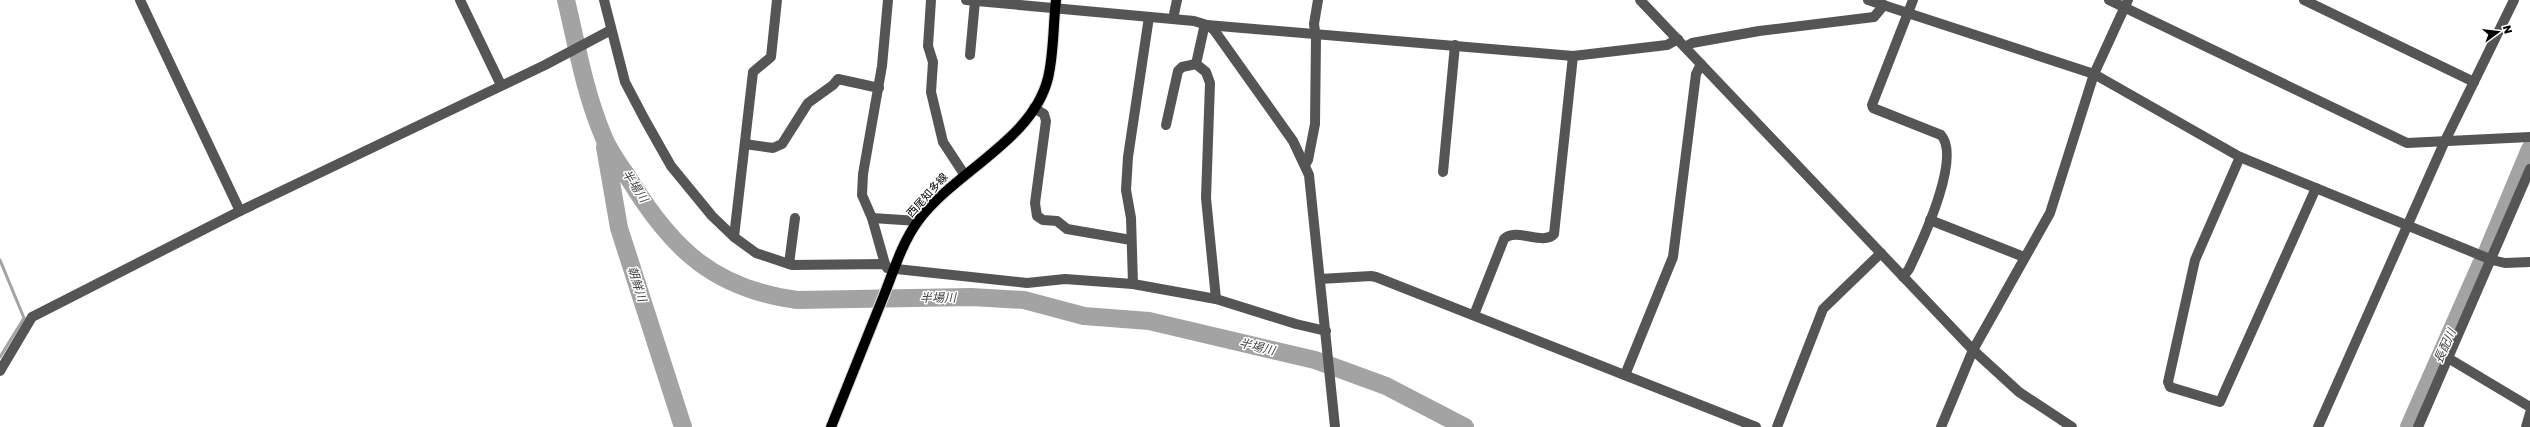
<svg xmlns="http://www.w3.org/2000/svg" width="2530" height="427" viewBox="0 0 2530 427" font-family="'Golos Text','Noto Sans JP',sans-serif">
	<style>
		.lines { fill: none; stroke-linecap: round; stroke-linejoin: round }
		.stream { stroke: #a3a3a3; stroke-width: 3 }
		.river { stroke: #a3a3a3; stroke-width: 18 }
		.major-casing { stroke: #dbdbdb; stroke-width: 12 }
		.minor { stroke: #555; stroke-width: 10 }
		.major { stroke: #000; stroke-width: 10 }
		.labels { text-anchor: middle; stroke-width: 3; stroke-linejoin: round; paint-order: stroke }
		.street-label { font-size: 11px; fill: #000; stroke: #fff }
		.water-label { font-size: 12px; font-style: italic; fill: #444; stroke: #fff }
	</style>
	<rect width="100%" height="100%" fill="#fff"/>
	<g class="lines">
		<path class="stream" d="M0 260 24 318 0 357"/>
		<g class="river">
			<path d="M566 0C577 46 585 94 604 138 610 153 622 168 631 182 673 250 715 289 797 300L971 297 1024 300 1084 316 1149 321 1315 360 1386 386 1465 427"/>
			<path d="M605 147 619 228 683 427"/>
			<path d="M2487 252 2530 149"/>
			<path d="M2409 427 2481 264"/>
		</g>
		<g class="major-casing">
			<path id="major" d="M831 427C849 383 866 339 884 295 894 270 902 243 918 221 955 171 1033 140 1048 78 1054 53 1053 26 1056 0"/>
		</g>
		<g class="minor">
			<path d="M140 0 240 211"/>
			<path d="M460 0 501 85"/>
			<path d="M604 0 625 82 645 120 671 166 712 216 734 237 756 253 792 265 885 264 887 268 1027 283 1065 279 1133 284 1216 299 1296 324 1326 331"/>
			<path d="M931 0 928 46 933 62 931 92 943 142 964 174"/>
			<path d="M966 0 1194 21 1207 25 1573 56 1667 45 1678 39"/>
			<path d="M1640 0 1973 350 2019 392 2072 427"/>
			<path d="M1868 0 2094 74 2240 157 2492 260 2505 263 2530 262"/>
			<path d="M2109 0 2407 143 2530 137"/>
			<path d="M2304 0 2474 82"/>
			<path d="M1173 19 1177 0"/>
			<path d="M1207 25 1214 30 1293 141 1309 175 1335 427"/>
			<path d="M1207 25 1204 28 1196 64 1206 72 1210 83 1206 198 1216 299"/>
			<path d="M1685 47 1692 43 1759 31 1874 17 1884 5"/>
			<path d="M970 55 975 1"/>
			<path d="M1034 108 1044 114 1046 121 1035 203 1037 216 1043 220 1057 221 1067 229 1131 240"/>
			<path d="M1166 125 1178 71 1182 67 1196 64"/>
			<path d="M745 144 773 148 782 144 808 103 833 85 838 79 879 88"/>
			<path d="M2240 157 2195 260 2168 382 2170 387 2220 402 2316 188"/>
			<path d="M1305 165 1308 160 1315 124 1316 38 1314 24 1318 0"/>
			<path d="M1443 172 1455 45"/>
			<path d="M872 218 918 221"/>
			<path d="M1930 220 2024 257"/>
			<path d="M734 237 753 72 771 57 777 0"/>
			<path d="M789 264 795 218"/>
			<path d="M885 264 872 218 862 195 863 174 882 66 888 0"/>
			<path d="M1903 277 1909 269C1921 244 1962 158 1941 135L1873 108 1872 105 1913 0"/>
			<path d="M1320 279 1371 276 1376 277 1756 427"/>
			<path d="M1133 284 1131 218 1126 190 1128 157 1149 17"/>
			<path d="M1474 315 1504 239C1516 227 1543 246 1554 234L1573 56"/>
			<path d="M2448 358 2530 407"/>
			<path d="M0 371 32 317 240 211 545 65 611 30"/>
			<path d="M1625 375 1673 257 1696 74 1701 64"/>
			<path d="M1777 427 1823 309 1881 253"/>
			<path d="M1941 427 1973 350 2050 213 2094 74 2128 0"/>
			<path d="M2318 427 2444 143 2514 0"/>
			<path d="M2418 427 2530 169"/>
			<path d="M2526 427 2530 413"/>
		</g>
		<use href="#major" class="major"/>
	</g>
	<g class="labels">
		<g class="street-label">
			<text transform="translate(927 195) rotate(-48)" y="4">西尾知多線</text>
		</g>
		<g class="water-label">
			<text transform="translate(635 186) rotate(57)" y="4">半場川</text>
			<text transform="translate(637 284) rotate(72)" y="4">朝鮮川</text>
			<text transform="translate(938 298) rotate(-1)" y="4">半場川</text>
			<text transform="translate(2445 346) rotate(-66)" y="4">長配川</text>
			<text transform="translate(1257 347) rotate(13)" y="4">半場川</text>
		</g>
	</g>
	<g transform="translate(2498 32) rotate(75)" stroke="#ffffff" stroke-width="3" paint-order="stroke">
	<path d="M0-3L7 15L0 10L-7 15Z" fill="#000000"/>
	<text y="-6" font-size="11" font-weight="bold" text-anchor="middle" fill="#000000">N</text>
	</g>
</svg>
